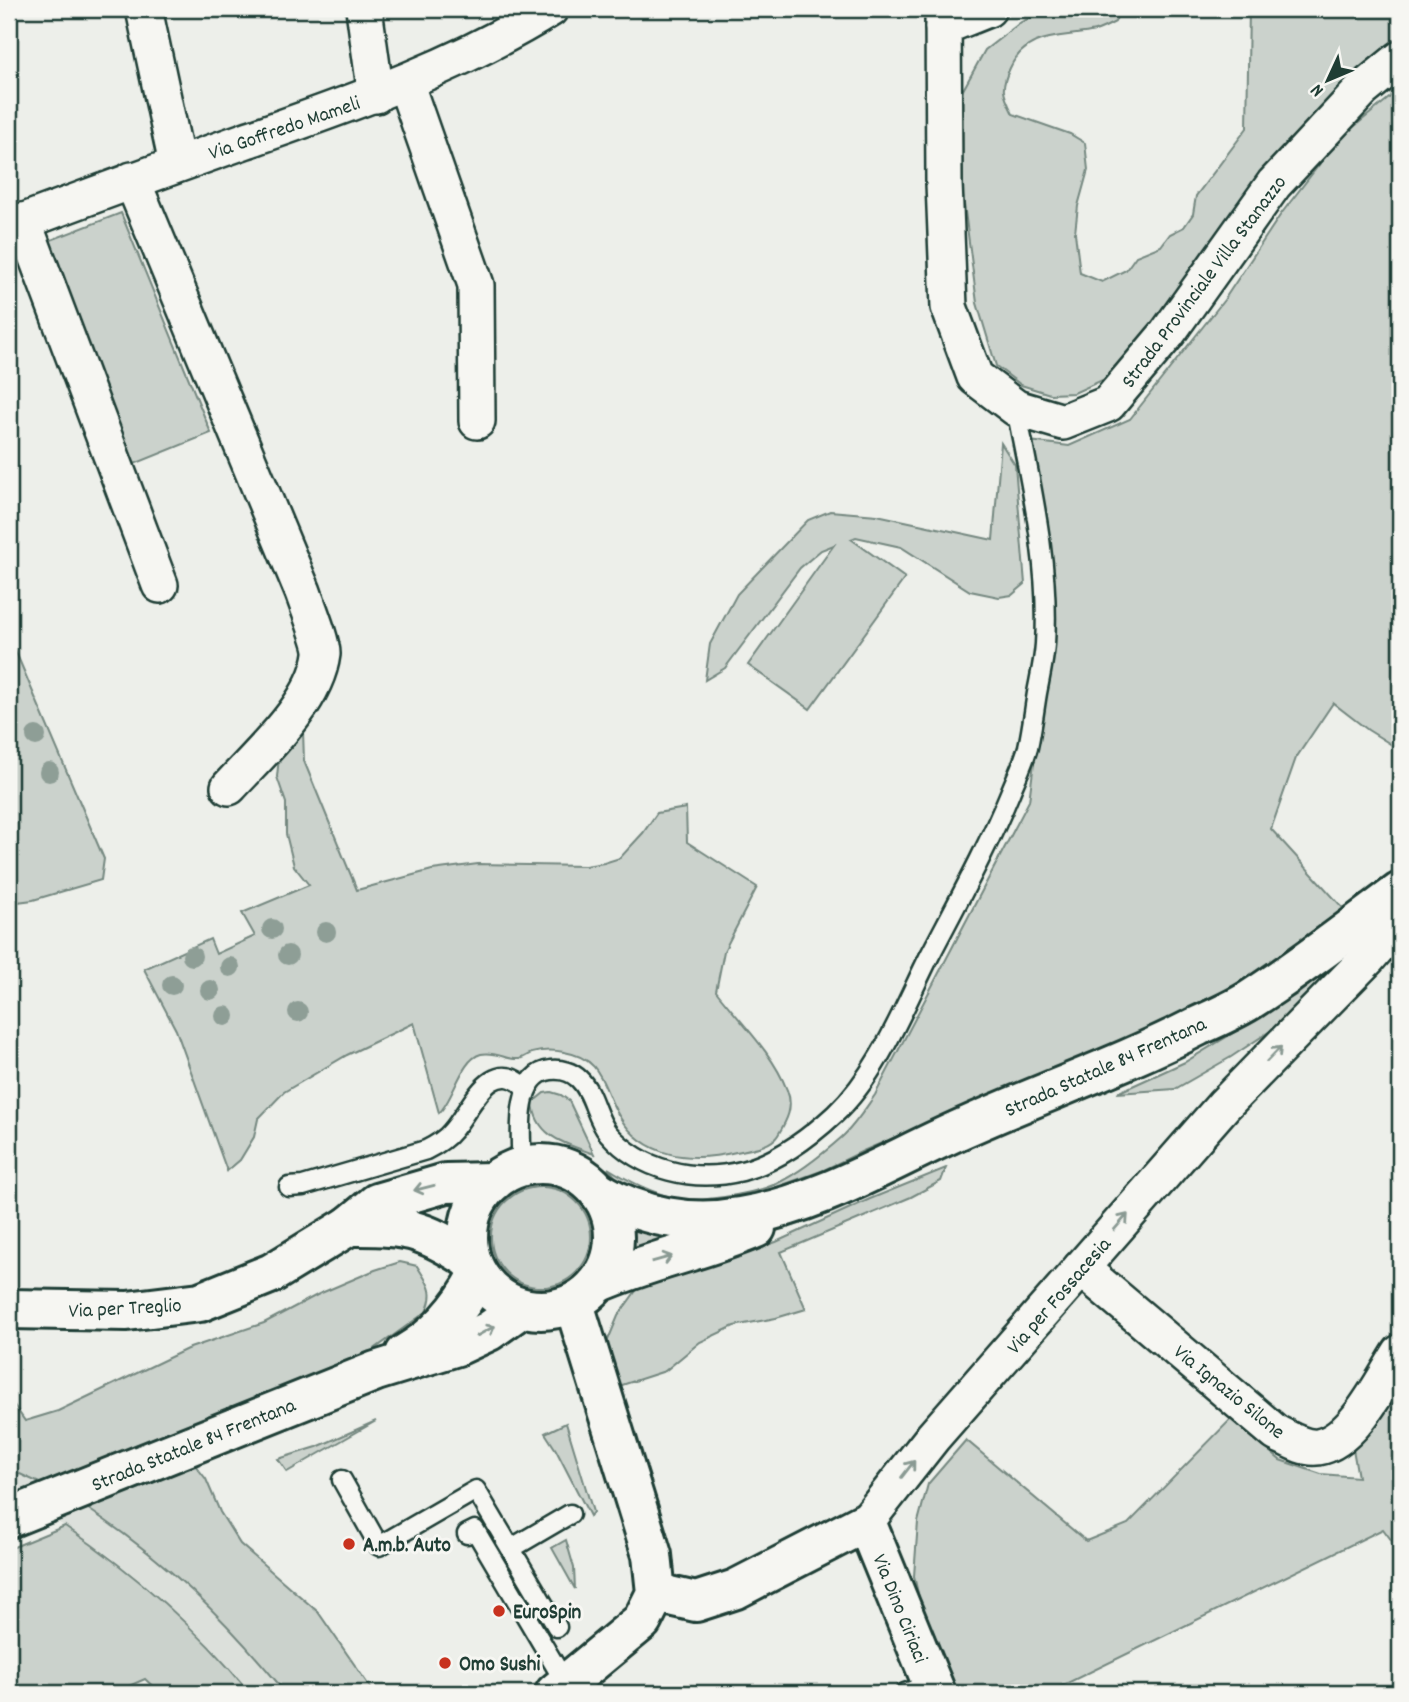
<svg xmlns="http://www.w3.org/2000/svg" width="1409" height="1702" viewBox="0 0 1409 1702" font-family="Dekko,sans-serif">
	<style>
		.built { fill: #dce0db }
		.green { fill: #cbd2cc; stroke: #758880; stroke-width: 2 }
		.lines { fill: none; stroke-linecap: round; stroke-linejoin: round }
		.service-casing { stroke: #1f3d34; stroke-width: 23 }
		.minor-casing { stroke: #1f3d34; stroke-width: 40 }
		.tertiary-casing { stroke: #1f3d34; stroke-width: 44 }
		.secondary-casing { stroke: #1f3d34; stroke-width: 44 }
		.primary-casing { stroke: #1f3d34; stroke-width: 44 }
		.service { stroke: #f6f6f2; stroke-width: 18 }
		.minor { stroke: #f6f6f2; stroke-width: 35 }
		.tertiary { stroke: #f6f6f2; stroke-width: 38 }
		.secondary { stroke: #f6f6f2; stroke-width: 38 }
		.primary { stroke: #f6f6f2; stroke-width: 38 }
		.tree { fill: #8e9e96 }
		.oneway { stroke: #8a9a93 }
		.poi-dot { fill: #c8321e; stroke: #f6f6f2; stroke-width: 2.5 }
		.labels { text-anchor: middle; stroke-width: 6; stroke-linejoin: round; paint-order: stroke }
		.street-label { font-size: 21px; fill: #1f3d34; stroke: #f6f6f2 }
		.poi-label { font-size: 21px; font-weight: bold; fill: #1f3d34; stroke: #f6f6f2; text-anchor: start }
	</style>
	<rect width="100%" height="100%" fill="#edefea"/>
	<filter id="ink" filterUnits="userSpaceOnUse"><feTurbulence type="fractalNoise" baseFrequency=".0143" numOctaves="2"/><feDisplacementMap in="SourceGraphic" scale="14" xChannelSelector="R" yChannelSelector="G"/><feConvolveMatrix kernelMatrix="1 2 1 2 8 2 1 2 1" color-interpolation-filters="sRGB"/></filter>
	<g filter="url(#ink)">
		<path class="built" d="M9 1469 80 1503 127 1535 169 1568 214 1611 286 1693H250L195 1630 150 1589 111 1557 65 1526 9 1499Z"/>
		<g class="green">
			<path d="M1051 9H1120L1115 22C1107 26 1099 31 1090 32 1058 38 1026 33 1010 68 1000 89 1003 94 1013 114L1070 134 1085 143 1088 170 1078 206 1075 233 1080 273 1102 282 1126 270 1136 256 1161 246 1170 234 1184 227 1193 214 1196 196 1247 128 1249 9H1400V49L1134 353 1107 378 1074 393 1050 394 1021 385 996 366 977 303 961 181 958 99 985 50 1021 22Z"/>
			<path d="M1400 89V750L1368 730 1333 703 1296 758 1271 829 1344 909 1233 987 1154 1030 1100 1050 863 1151 824 1170 738 1201 676 1204 622 1185 608 1168C627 1180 648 1191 671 1197 696 1204 753 1194 776 1184 797 1174 825 1152 842 1137 855 1125 865 1109 875 1095L1029 801 1049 648 1029 441 1069 446 1130 419 1224 300 1281 214 1339 139Z"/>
			<path d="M121 213 211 433 127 467 43 243Z"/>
			<path d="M1001 443 1015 465 1025 584 1012 595 999 597 970 591 901 547 856 537 851 539 905 578 810 709 748 665 834 545 821 550 800 568 725 668 705 680 710 644 737 594 808 520 830 511 877 515 993 540Z"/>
			<path d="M9 636 104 859 101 880 33 900 9 903Z"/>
			<path d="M303 730 304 761 357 890 432 870 478 864 585 866 604 863 620 858 643 833 657 813 686 808 687 842 757 887 724 951 716 991C740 1022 773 1053 787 1090 794 1107 787 1120 778 1135 771 1147 749 1149 736 1152 691 1163 644 1158 619 1116 601 1087 605 1059 564 1052 554 1050 542 1050 532 1053 528 1054 522 1059 518 1059 507 1060 495 1051 481 1054 461 1059 454 1099 439 1113L414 1023 347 1055 284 1092 258 1119 254 1137 240 1160 227 1171 176 1030 144 969 210 939 216 954 255 936 242 913 309 885 294 866 286 834V803L277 777 279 757Z"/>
			<path d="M1340 967 1299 1012 1231 1057 1175 1089 1117 1093 1185 1062 1299 993 1316 979Z"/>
			<path d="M551 1092 561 1095 569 1101 594 1154C566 1144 535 1137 533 1102L544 1093Z"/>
			<path d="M946 1168 941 1181 911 1197 781 1252 806 1309 776 1318 734 1326 700 1342 665 1371 616 1387 607 1356 608 1340 618 1316 638 1288 776 1242 870 1199Z"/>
			<circle cx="541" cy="1237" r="50"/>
			<path d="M634 1223 684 1234 633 1258Z"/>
			<path d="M400 1262 417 1266C428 1284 436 1291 426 1312L366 1355 48 1487 9 1469V1398L25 1421 58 1411 187 1349 264 1323 319 1294 375 1270Z"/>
			<path d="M1400 1383V1545L1392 1541 1383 1529 1047 1693H952L925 1624 914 1576 918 1522 928 1484 966 1440 1086 1541 1128 1524 1231 1419 1280 1460 1321 1474 1358 1477 1353 1449Z"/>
			<path d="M376 1421 287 1472 278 1459 317 1447Z"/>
			<path d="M566 1423 593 1512 590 1516 556 1450 545 1433Z"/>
			<path d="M195 1465 206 1479 220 1512 240 1544 318 1612 374 1693H286C223 1616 167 1561 84 1506Z"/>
			<path d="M65 1526C135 1573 196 1627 250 1693H160L145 1679 113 1693H9V1549Z"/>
			<path d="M566 1540 574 1568 575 1589 552 1548Z"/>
		</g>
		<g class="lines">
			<g class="service-casing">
				<g id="service">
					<path d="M522 1166C521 1140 513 1074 551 1070 561 1069 572 1072 579 1079 594 1093 595 1117 608 1133 641 1171 694 1183 742 1171 777 1162 809 1138 835 1114 878 1074 903 1009 929 957 957 903 987 849 1010 793 1016 778 1024 762 1028 747 1032 729 1034 711 1037 693 1040 677 1044 660 1045 644 1050 565 1031 486 1016 408"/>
					<path d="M289 1187 303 1186 426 1150C436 1145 445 1140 452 1131 471 1110 491 1052 527 1089"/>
					<path d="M342 1480 379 1546 476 1490 557 1627"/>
					<path d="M467 1534 475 1530 566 1684"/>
					<path d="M512 1548 570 1514"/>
					<path d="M905 1693 932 1684"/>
				</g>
			</g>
			<g class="minor-casing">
				<g id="minor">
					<path d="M144 9 177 164"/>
					<path d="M364 9 376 95"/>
					<path d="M943 9 944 183 949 307 975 377 1016 408 1063 422 1108 404 1167 334 1274 184 1362 90 1400 59"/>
					<path d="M943 27 988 9"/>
					<path d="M405 82 476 285 477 421"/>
					<path d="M132 180 303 592C307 604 323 644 322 654 316 703 261 752 229 787"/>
					<path d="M23 221 160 585"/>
					<path d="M9 227C87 197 165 169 244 141 349 104 455 68 550 9"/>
					<path d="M1081 1268 1276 1433C1289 1439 1303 1449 1318 1447 1354 1441 1382 1381 1400 1353"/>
					<path d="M866 1522 933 1437 1224 1105 1368 958 1393 929 1400 900"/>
				</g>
			</g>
			<g class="tertiary-casing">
				<g id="tertiary">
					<path d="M656 1593 696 1602 736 1589 866 1522 936 1693"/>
					<path d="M555 1693 642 1621 656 1593 652 1555 574 1304"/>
				</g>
			</g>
			<g class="secondary-casing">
				<g id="secondary">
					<path d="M349 1226C406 1225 421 1228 470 1259"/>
					<path d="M9 1309 127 1311 200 1302 272 1273 349 1226 377 1203 446 1183 492 1182"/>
				</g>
			</g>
			<g class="primary-casing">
				<g id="primary">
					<circle cx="541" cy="1237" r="73"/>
					<path d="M598 1191C641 1217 691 1226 740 1217 823 1204 895 1157 970 1125 1046 1091 1124 1064 1198 1026 1216 1018 1234 1010 1250 1000 1302 967 1351 928 1400 892"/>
					<path d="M598 1283C650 1260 705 1250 756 1228"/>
					<path d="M405 1354C437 1336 461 1308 478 1276"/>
					<path d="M9 1518 376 1371 457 1346 489 1331 520 1309"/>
				</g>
			</g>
			<use href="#service" class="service"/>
			<use href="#minor" class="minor"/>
			<use href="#tertiary" class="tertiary"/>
			<use href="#secondary" class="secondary"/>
			<use href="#primary" class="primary"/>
		</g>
		<g class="tree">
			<circle cx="36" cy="736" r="10"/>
			<circle cx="49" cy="772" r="10"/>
			<circle cx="272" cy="929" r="10"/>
			<circle cx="326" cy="932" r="10"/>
			<circle cx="288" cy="955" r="10"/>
			<circle cx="192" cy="956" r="10"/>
			<circle cx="230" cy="967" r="10"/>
			<circle cx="172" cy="985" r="10"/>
			<circle cx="210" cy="990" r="10"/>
			<circle cx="298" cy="1012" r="10"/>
			<circle cx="225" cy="1016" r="10"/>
		</g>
		<defs><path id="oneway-shaft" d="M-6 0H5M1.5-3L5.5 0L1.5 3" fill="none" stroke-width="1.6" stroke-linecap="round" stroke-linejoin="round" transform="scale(1.75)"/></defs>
		<g class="oneway">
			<use href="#oneway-shaft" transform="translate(1274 1054) rotate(-46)"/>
			<use href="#oneway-shaft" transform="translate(424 1188) rotate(166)"/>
			<use href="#oneway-shaft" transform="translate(1121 1222) rotate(-49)"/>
			<use href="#oneway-shaft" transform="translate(662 1259) rotate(-16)"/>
			<use href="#oneway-shaft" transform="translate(486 1331) rotate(-29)"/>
			<use href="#oneway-shaft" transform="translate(908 1469) rotate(-52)"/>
		</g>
	</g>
	<g class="poi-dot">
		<circle cx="349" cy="1544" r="7"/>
		<circle cx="499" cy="1611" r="7"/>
		<circle cx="445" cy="1663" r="7"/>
	</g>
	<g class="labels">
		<g class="street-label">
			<text transform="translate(284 127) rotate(-19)" y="7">Via Goffredo Mameli</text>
			<text transform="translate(1203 281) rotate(-53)" y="7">Strada Provinciale Villa Stanazzo</text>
			<text transform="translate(1105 1066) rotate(-24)" y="7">Strada Statale 84 Frentana</text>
			<text transform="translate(1058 1295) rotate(-49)" y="7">Via per Fossacesia</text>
			<text transform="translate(125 1307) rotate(-3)" y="7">Via per Treglio</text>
			<text transform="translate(1230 1391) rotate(39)" y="7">Via Ignazio Silone</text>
			<text transform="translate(193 1444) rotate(-22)" y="7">Strada Statale 84 Frentana</text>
			<text transform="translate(901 1608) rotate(68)" y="7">Via Dino Ciriaci</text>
		</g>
		<g class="poi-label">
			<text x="363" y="1551">A.m.b. Auto</text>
			<text x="513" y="1618">EuroSpin</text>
			<text x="459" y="1670">Omo Sushi</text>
		</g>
	</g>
	<rect width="1409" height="1702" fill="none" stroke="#f6f6f2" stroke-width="35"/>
	<rect x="18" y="18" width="1374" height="1667" fill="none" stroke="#1f3d34" stroke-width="2.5" filter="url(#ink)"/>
	<g transform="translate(1328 80) rotate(226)" stroke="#f6f6f2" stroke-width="5" paint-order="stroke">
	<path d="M0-5L12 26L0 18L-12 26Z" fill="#1f3d34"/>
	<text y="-10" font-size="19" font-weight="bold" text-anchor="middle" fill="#1f3d34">N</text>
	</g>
</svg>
